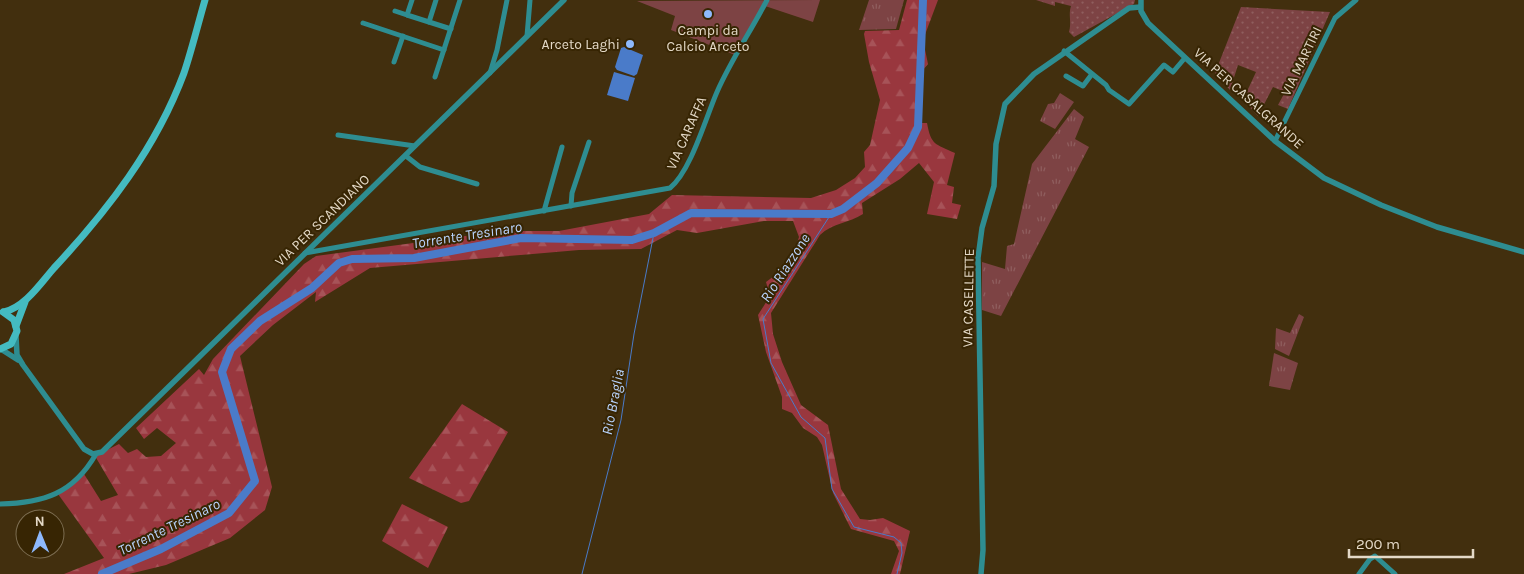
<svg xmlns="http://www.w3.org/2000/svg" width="1524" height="574" viewBox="0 0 1524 574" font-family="Karla,sans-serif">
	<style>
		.grass { fill: url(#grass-tufts) }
		.forest { fill: url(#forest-firs) }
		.park { fill: url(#park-dots) }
		.pitch { fill: #7d4344 }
		.water { fill: #4a7bc9 }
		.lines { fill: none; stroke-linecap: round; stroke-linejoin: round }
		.stream { stroke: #4a7bc9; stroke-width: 1 }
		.river { stroke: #4a7bc9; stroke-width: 8 }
		.minor { stroke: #2e8d91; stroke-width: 5 }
		.tertiary { stroke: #2e8d91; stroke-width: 5.5 }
		.secondary { stroke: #44bbc1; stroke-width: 7 }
		.poi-dot { fill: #8eb9fd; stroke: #372503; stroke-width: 2 }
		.labels { text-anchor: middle; stroke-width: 4; stroke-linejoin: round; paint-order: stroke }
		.poi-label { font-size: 14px; fill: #e4d9c7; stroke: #372503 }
		.street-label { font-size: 14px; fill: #e4d9c7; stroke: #372503 }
		.water-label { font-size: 15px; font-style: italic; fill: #b9d4fd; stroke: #372503 }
	</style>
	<defs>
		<pattern id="grass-tufts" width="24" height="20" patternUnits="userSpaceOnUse" patternTransform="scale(1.25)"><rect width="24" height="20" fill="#7d4344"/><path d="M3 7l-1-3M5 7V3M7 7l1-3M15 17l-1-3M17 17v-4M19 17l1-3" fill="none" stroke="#8f5e5e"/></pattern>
		<pattern id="forest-firs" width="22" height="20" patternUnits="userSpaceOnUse" patternTransform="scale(1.25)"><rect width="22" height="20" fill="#99373e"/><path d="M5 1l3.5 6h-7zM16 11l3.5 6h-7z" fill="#a75358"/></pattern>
		<pattern id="park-dots" width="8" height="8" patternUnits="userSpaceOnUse" patternTransform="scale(1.25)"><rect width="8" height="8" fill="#7d4344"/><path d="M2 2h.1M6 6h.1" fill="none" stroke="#8f5e5e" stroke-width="1.8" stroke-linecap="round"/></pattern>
	</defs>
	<rect width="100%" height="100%" fill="#422f0e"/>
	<g class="grass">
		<path d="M869 0H904L896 29 859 30Z"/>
		<path d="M1060 93 1074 102 1055 129 1040 121 1048 104 1054 103Z"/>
		<path d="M1074 109 1084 117 1075 139 1089 147 1001 316 982 310V262L1005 269 1007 246 1014 244 1032 164Z"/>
		<path d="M1299 314 1304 317 1289 356 1275 349 1276 328 1290 333Z"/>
		<path d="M1274 353 1298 363 1290 390 1269 386Z"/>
	</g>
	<g class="forest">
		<path d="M907 0H938L923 40 928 64 922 71 921 123H927C931 145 935 144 955 153L947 185 954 187 952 203 961 205 957 219 927 214 934 182 919 163 900 179 862 203 863 214C849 223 832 223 820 235L771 313 773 334 782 362 801 405 828 425 841 489 860 519 870 520 883 518 910 531 900 574H891L899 551 894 541 851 529 833 493 822 445 817 437 803 428 792 413 782 409V397L766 352 758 315 770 296 766 282 790 264 799 237 793 221H764L697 233 677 230 641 249 579 250 370 268 315 302 316 292 273 325 240 356 272 487 265 510 230 538 166 565 129 574H64L104 558 58 494 84 474 101 501 118 495 95 456 119 444 128 453 137 449 146 457 161 456 176 443 157 428 144 439 136 428 199 369 204 375 213 359 304 264 316 256 473 235 516 231H559L649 214 672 195 811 198 836 190 855 178 865 167 864 152 870 145 880 100 869 62 864 34 865 31 899 30Z"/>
		<path d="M462 404 508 432 469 501 461 503 409 478Z"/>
		<path d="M402 504 448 527 428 568 382 541Z"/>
	</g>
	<g class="park">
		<path d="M1036 0H1135L1134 4 1074 37 1069 32C1072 22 1068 15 1071 6L1055 2V6Z"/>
		<path d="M1241 7 1330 12 1288 109 1278 105 1285 92 1273 87 1258 116 1243 100 1256 72 1238 65 1230 90 1215 73Z"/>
	</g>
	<path class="pitch" d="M820 0 813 22 765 6 735 55 671 30 675 16 637 1Z"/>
	<g class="water">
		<path d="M624 47 643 55 637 74 634 76 617 70 615 67 621 48Z"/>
		<path d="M614 72 635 78 628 101 607 95Z"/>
	</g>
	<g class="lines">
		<g class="stream">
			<path d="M831 214 763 319 771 363 801 417 825 438 832 489 854 527 894 537 901 543 902 553 897 574"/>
			<path d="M582 574 621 420 634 334 654 233"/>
		</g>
		<path class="river" d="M102 574 161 549 229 513 255 481 222 372 231 349 260 321 312 288 339 263 352 259 414 258 521 238 632 240 654 233 691 213 831 214 843 209 877 183 908 148 918 127 923 0"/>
		<g class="minor">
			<path d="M412 0 407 15 451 29"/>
			<path d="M395 11 407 15"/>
			<path d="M429 22 436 0"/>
			<path d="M363 23 444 50"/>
			<path d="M527 36 530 0"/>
			<path d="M1064 51 1106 85 1109 90 1129 104 1164 65 1173 72 1184 59"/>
			<path d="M394 62 403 36"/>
			<path d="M490 73 497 50 507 0"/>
			<path d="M1066 76 1083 86 1092 74"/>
			<path d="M435 77 460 0"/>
			<path d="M338 135 415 146"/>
			<path d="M1275 141 1335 18 1356 0"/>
			<path d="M406 156 420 167 477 184"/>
			<path d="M571 206 572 193 589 142"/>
			<path d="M544 211 562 147"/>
			<path d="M305 253 670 188C691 171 706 117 717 92 731 60 751 31 767 0"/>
			<path d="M0 504C43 503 73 494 96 454"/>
			<path d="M1359 574 1370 559 1375 556 1395 574"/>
		</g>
		<g class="tertiary">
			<path d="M1141 0V11L1148 23 1275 141 1324 178 1381 205 1437 227 1524 252"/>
			<path d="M16 336 17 355 23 365 84 449 93 454 102 452 564 0"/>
			<path d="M1 349 18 360"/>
			<path d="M981 574 983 550 978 258 982 228 994 186 996 144 1005 104 1034 74 1129 8 1140 7"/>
		</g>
		<g class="secondary">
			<path d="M4 312C25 307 40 284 54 268 108 210 156 148 184 73 192 49 198 24 205 0"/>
			<path d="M16 326 25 302"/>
			<path d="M0 349 11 344 17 331 14 320 3 312"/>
		</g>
	</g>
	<g class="poi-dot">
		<circle cx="708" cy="14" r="5"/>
		<circle cx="630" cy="44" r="5"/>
	</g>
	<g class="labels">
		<g class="poi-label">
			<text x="708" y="35">Campi da<tspan x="708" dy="16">Calcio Arceto</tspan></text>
			<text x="620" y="49" text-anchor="end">Arceto Laghi</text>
		</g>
		<g class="street-label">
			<text transform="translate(1301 61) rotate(-64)" y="5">VIA MARTIRI</text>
			<text transform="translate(1249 98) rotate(42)" y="5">VIA PER CASALGRANDE</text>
			<text transform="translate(686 133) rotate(-66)" y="5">VIA CARAFFA</text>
			<text transform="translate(322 220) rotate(-44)" y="5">VIA PER SCANDIANO</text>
			<text transform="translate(968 298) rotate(-89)" y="5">VIA CASELLETTE</text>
		</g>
		<g class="water-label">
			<text transform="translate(467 235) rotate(-9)" y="5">Torrente Tresinaro</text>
			<text transform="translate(785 268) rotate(-57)" y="5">Rio Riazzone</text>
			<text transform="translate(613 402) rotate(-79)" y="5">Rio Braglia</text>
			<text transform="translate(169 527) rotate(-26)" y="5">Torrente Tresinaro</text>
		</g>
	</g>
	<g transform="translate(40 534) rotate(359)"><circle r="24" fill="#372503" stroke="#7c6d51"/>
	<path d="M0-4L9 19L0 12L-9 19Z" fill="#8eb9fd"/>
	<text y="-8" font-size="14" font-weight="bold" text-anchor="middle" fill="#e4d9c7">N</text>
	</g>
	<path d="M1349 549v8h124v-8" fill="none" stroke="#e4d9c7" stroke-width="2.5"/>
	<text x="1356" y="549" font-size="15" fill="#e4d9c7" stroke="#372503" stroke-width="4" paint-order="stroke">200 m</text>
</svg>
